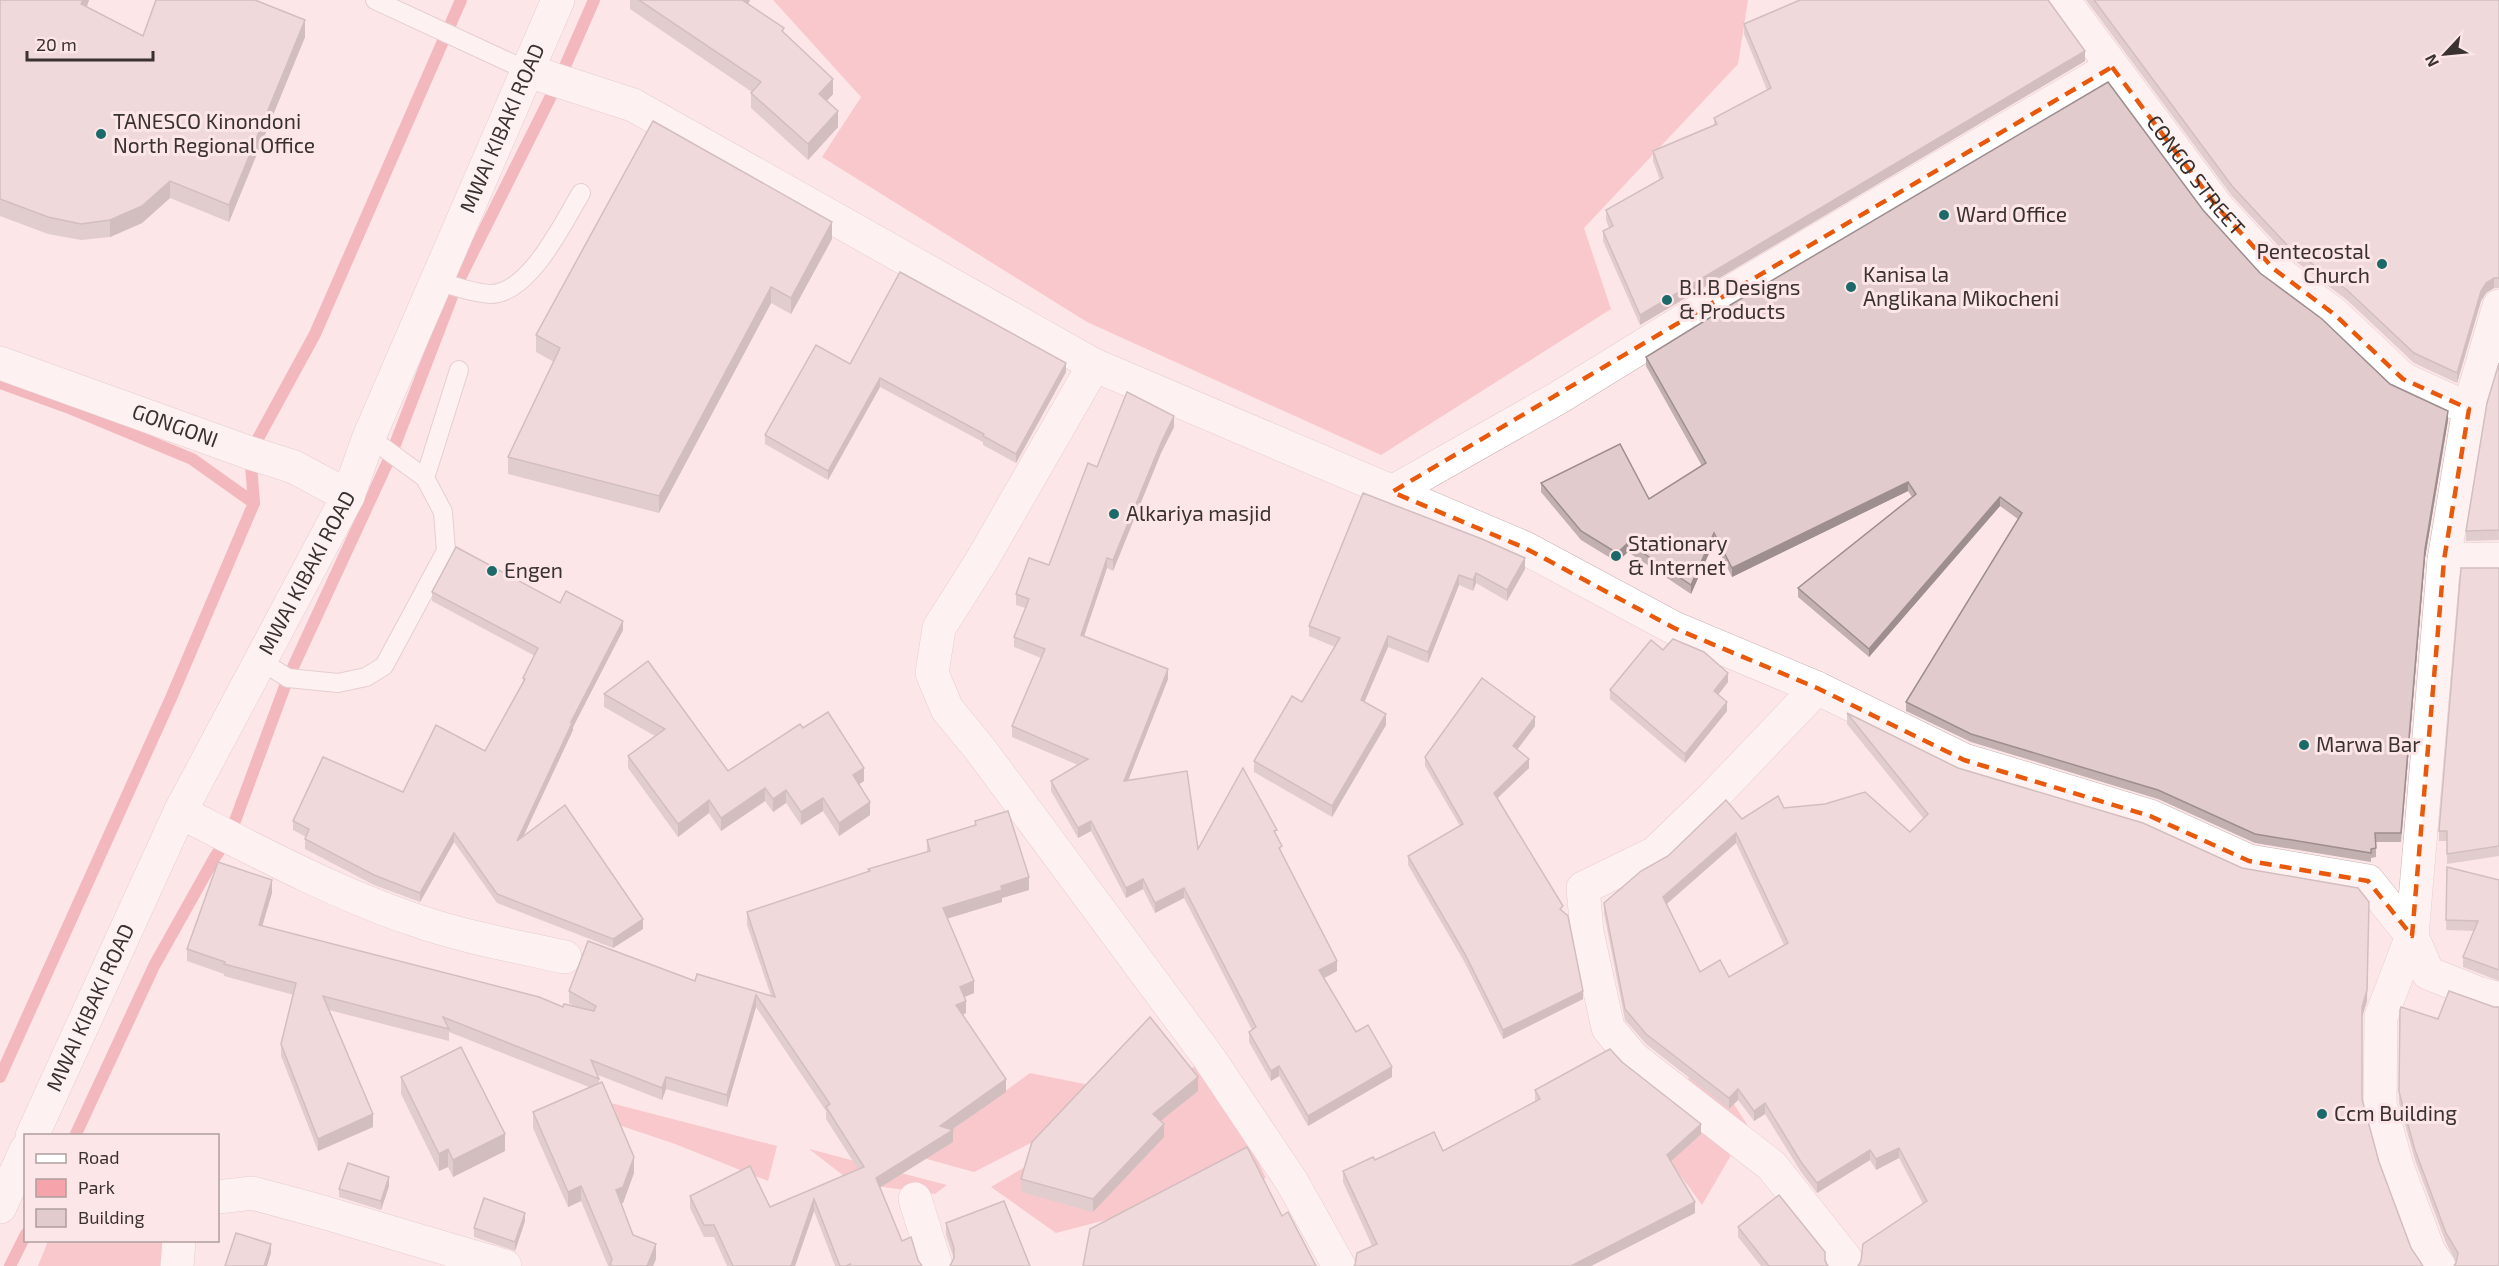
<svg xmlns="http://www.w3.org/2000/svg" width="2499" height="1266" viewBox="0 0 2499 1266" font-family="'Exo 2',sans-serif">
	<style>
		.green { fill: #f4a4aa }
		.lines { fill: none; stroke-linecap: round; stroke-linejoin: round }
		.stream { stroke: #e5828b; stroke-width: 12 }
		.service-casing { stroke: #c7b2b2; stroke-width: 20 }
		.minor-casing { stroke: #c7b2b2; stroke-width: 34 }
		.tertiary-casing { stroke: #c7b2b2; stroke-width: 34 }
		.primary-casing { stroke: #c7b2b2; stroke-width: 34 }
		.service { stroke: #fff; stroke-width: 18 }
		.minor { stroke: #fff; stroke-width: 33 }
		.tertiary { stroke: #fff; stroke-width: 33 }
		.primary { stroke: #fff; stroke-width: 33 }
		.wall { fill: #c2afaf; fill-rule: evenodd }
		.shaded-wall { fill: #9e8e8f }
		.building { fill: #e1cbcc; stroke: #9e8e8f; stroke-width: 1.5; fill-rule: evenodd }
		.marked { fill: none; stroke: #e8590c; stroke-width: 4.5; stroke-dasharray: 12 8; stroke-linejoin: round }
		.poi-dot { fill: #1c6969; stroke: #fde6e7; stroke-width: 2 }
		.labels { text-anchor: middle; stroke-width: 6; stroke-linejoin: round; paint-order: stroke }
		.poi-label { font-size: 21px; fill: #3a3131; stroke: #fde6e7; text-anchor: start }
		.street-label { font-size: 21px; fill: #3a3131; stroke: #fde6e7 }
	</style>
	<rect width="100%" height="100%" fill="#fde6e7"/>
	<g class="green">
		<path d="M773 0H1748L1738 64 1584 228 1611 309 1381 455 1087 322 822 157 861 97Z"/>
		<path d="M1209 1058 1266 1178 1056 1233 991 1187Z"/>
		<path d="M1708 1064 1748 1126 1702 1205 1637 1116Z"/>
		<path d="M1030 1073 1129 1093 974 1172 916 1156Z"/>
		<path d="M603 1101 777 1146 768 1181 675 1144 607 1121Z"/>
		<path d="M809 1149 947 1185 935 1194 853 1183Z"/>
		<path d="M48 1241H167L160 1266H38Z"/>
	</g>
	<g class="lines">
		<g class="stream">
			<path d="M0 383 67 407 192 459 254 503"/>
			<path d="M0 1077 171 698 254 503 250 453 315 334 461 0"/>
			<path d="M75 1136 154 966 215 857 229 837 288 678 391 455 456 286 559 80 594 0"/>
			<path d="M10 1266 26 1234"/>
		</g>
		<g class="service-casing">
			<g id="service">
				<path d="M375 0 528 71"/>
				<path d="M436 281C451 285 476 294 491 294 530 293 563 223 581 193"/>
				<path d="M425 478 459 370"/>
				<path d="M261 661 288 678 338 683 366 677 384 666 446 551 443 512 425 478 369 437"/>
			</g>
		</g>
		<g class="minor-casing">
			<g id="minor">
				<path id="s1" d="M2063 0 2218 208 2274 269 2334 314 2403 379 2469 409"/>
				<path d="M528 71 633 105 1094 365 1525 548 1674 628 1817 688 1964 760 2150 816 2249 861 2368 881 2412 936 2428 973 2478 993 2499 999"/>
				<path d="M1094 365 982 560 939 628 932 673 947 709 980 749 1209 1058 1292 1182 1339 1266"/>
				<path d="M1392 492 1558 398 1722 297 2112 67"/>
				<path d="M2444 560 2499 559"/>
				<path d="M1817 688 1714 796 1655 853 1583 888 1587 932 1608 1028 1633 1058 1772 1166 1845 1258 1843 1266"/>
				<path d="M180 812C253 849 331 891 409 918 459 936 513 946 565 957"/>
				<path d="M218 1197 252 1193 319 1211 505 1266"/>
				<path d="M915 1199 936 1266"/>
				<path d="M177 1266 179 1240"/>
				<path d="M2439 1266 2429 1252 2397 1166 2380 1105 2381 1017 2412 936 2444 560 2469 409 2499 306"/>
			</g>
		</g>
		<g class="tertiary-casing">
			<g id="tertiary">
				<path id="s2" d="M0 363 250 453 294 467 348 496"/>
			</g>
		</g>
		<g class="primary-casing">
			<g id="primary">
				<path id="s3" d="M32 1136 180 812 348 496 369 437 558 0"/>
				<path d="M0 1207 26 1150"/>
			</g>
		</g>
		<use href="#service" class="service"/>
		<use href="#minor" class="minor"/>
		<use href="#tertiary" class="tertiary"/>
		<use href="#primary" class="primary"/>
	</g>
	<g class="wall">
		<path d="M0 0H89L87 7 143 36 305 37 229 222 170 198 142 223 110 237 81 240 48 234 0 216Z"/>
		<path d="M630 0H750L748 4 784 33 833 94 826 101 838 127 808 160 751 108V93L752 92 630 9Z"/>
		<path d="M2086 0H2499V288H2494L2486 293 2481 301 2457 383 2414 363 2347 300 2287 255 2232 196Z"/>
		<path d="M1744 24 2085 61 1640 325 1603 241V231L1609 228 1606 220V210L1660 180 1653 161V151L1714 125V118L1767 90 1744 34Z"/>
		<path d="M2203 210 2260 273 2390 384 2448 420 2425 558 2401 842H2376V857L2371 858V862L2255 843 2158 799 1971 742 1906 711V702L2018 519 2000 506 1869 657 1798 597V588L1912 497 1908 491 1732 577 1714 542 1691 594 1628 552 1617 562 1581 540 1541 492V483L1649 499 1702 466 1646 366V357Z"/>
		<path d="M832 239 791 314 771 303 659 513 508 474V457L554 362 536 352V335Z"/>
		<path d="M2499 363V540L2466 541V531Z"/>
		<path d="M850 364 1066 372 1016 463 983 445V442L880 387 828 480 765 444V435Z"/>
		<path d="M1174 427 1161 453 1113 571 1107 568 1084 636 1168 679 1128 780 1198 849 1277 836 1282 854 1337 971 1324 978 1356 1032 1392 1077 1308 1126 1279 1076 1271 1081 1249 1042V1032L1252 1030 1184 898 1155 913 1143 889 1126 898 1091 831 1078 838 1051 791V781L1078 765 1012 737V726L1041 658 1014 647V637L1025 608 1016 605V594L1049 565 1097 467Z"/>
		<path d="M1363 493 1525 569 1507 601 1476 583 1473 591 1459 585 1428 663 1388 647 1364 702 1386 725 1332 817 1254 772V761L1302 702 1335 647 1309 636V626Z"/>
		<path d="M2499 568V856L2447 864V841H2439V831Z"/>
		<path d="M432 592 560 603 623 630 573 727V730L523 836 643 929 613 948 497 903 454 842 420 902 374 885 305 849V839L306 837 293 830V821L403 792 485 751 523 682V678L535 656 432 601Z"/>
		<path d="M1663 650 1728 682 1718 695 1727 711 1685 763 1610 699V690Z"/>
		<path d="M648 661 728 771 803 728 864 781 859 784 870 815 839 836 823 811 801 825 786 803 773 812 765 801 721 831 709 813 678 837 628 768V756L655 736 604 707V694Z"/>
		<path d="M1847 713 2367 1001 2362 1017V1100L2379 1162 2411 1248 1923 1204 1899 1158 1876 1170 1870 1160 1817 1193 1801 1172 1765 1114 1754 1121 1738 1100 1729 1109 1646 1044 1625 1020 1604 913V903L1742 819 1784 808 1910 832 1924 819 1847 724ZM1736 843 1784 945 1729 977 1700 972 1667 904Z"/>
		<path d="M1535 726 1517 750 1529 768 1498 798 1563 912 1583 999 1503 1039 1465 963 1408 865V856L1460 826 1425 766V757Z"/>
		<path d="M975 821 1029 890 1002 898V902L947 918 974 993 964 997 966 1013 963 1015 1006 1092 952 1129 953 1142 880 1187 902 1241 922 1266H835L814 1211 795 1266H727L714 1237H704L690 1208V1196L770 1207 858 1169 826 1119V1111L756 1007 727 1107 666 1089 662 1100 598 1075 599 1079V1083L634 1173 623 1203H621L633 1235 656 1259 653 1266H608L581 1201 568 1207 533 1128V1112L589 1087 449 1032V1041L329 1010 373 1127 318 1151 281 1056V1044L294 995 224 976V974L187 961V949L272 893 262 926 563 1007H576L569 1003V991L695 981 771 996 747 925V912L868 872V869L927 852V840L975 826Z"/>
		<path d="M2447 867 2499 880V981L2463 967V957L2474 931 2446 930Z"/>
		<path d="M2494 1007 2456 1263V1262L2446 1243 2415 1160 2399 1103 2400 1010 2438 1019Z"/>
		<path d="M1622 1062 1701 1134 1671 1161 1695 1213 1591 1266H1354L1372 1246 1343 1182V1171L1375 1160 1443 1151 1535 1102V1090Z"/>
		<path d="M401 1077 505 1151 453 1177 448 1167 439 1171 401 1094Z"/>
		<path d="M1198 1091 1160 1121 1164 1137 1093 1212 1021 1192V1179Z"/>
		<path d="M389 1186 381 1210 339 1197V1189Z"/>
		<path d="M525 1221 515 1251 474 1237V1228Z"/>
		<path d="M946 1223 1030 1266 954 1259 946 1235Z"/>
		<path d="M1738 1227 1825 1261 1828 1266H1761L1738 1237Z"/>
	</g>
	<g class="shaded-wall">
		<path d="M83 0H89L81 21V4Z"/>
		<path d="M742 0H750L742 16Z"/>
		<path d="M305 20V37L229 222V205Z"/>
		<path d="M2085 51V61L1640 325V315Z"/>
		<path d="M833 79V94L819 110V94Z"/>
		<path d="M838 111V127L808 160V144Z"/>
		<path d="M170 181V198L142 223 110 237V220Z"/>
		<path d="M832 222V239L791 314V298Z"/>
		<path d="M2494 278V288L2486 293 2481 301 2457 383V373L2481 291 2486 283Z"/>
		<path d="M771 287V303L659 513V496Z"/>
		<path d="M1066 363V372L1016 463V454Z"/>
		<path d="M880 378V387L828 480V471Z"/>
		<path d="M2448 411V420L2425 558 2401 842 2425 549Z"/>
		<path d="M1174 416V427L1161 453 1113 571V560L1161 443Z"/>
		<path d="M1908 482V491L1732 577V568Z"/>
		<path d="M2000 497V506L1869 657V649Z"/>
		<path d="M1714 533V542L1691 594V585Z"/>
		<path d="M1628 543V552L1617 562V553Z"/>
		<path d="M1107 558V568L1081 645V635Z"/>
		<path d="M1525 558V569L1507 601V590Z"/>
		<path d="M1476 573V583L1473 591V580Z"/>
		<path d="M1459 575V585L1428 663V652Z"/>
		<path d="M623 621V630L573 727V730L517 850V841L571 722Z"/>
		<path d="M1388 636V647L1361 710V700Z"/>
		<path d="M1168 669V679L1124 791V781Z"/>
		<path d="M1728 673V682L1714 700V691Z"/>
		<path d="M1727 702V711L1685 763V754Z"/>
		<path d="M1386 714V725L1332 817V806Z"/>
		<path d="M1535 717V726L1513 755V746Z"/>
		<path d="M1529 759V768L1494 801V793Z"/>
		<path d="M864 768V781L853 788V775Z"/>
		<path d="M765 788V801L721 831V818Z"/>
		<path d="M786 790V803L773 812V799Z"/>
		<path d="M823 798V811L801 825V812Z"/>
		<path d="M709 800V813L678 837V824Z"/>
		<path d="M870 802V815L839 836V823Z"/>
		<path d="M1091 821V831L1078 838V828Z"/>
		<path d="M454 833V842L420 902V893Z"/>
		<path d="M1736 833V843L1663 907V897Z"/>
		<path d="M1029 877V890L1002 898V902L943 920V908L1001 886Z"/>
		<path d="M1143 879V889L1126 898V888Z"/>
		<path d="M272 880V893L259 937V925Z"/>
		<path d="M1184 888V898L1155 913V903Z"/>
		<path d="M2369 902 2367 1001 2362 1017V1007Z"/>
		<path d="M643 919V929L613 948V939Z"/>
		<path d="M1337 961V971L1319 981V970Z"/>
		<path d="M974 981V993L960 999V987Z"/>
		<path d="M1583 991V999L1503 1039V1030Z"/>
		<path d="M756 995V1007L727 1107V1095Z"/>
		<path d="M966 1001V1013L956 1017V1005Z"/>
		<path d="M1279 1066V1076L1271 1081V1071Z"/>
		<path d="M1392 1067V1077L1308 1126V1116Z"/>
		<path d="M666 1077V1089L662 1100V1088Z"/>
		<path d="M1198 1077V1091L1153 1127V1114Z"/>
		<path d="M1006 1079V1092L940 1138V1126Z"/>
		<path d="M1738 1089V1100L1729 1109V1098Z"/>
		<path d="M1765 1103V1114L1754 1121V1111Z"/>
		<path d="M373 1114V1127L318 1151V1139Z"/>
		<path d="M1164 1124V1137L1093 1212V1199Z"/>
		<path d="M1701 1124V1134L1667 1165V1155Z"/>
		<path d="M953 1130V1142L876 1190V1178Z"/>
		<path d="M505 1134V1151L453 1177V1160Z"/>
		<path d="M1899 1148V1158L1876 1170V1159Z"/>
		<path d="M448 1149V1167L439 1171V1154Z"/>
		<path d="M1870 1150V1160L1817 1193V1183Z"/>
		<path d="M634 1157V1173L623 1203 616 1206V1190Z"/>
		<path d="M389 1177V1186L381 1210V1201Z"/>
		<path d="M581 1186V1201L568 1207V1192Z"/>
		<path d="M814 1199V1211L795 1266H791Z"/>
		<path d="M1695 1202V1213L1591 1266H1571Z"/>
		<path d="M525 1213V1221L515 1251V1242Z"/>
		<path d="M271 1244V1253L267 1266H264Z"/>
		<path d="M656 1244V1259L653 1266H647Z"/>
	</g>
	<g class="building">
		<path d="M0 0H83L81 4 143 36 156 0H255L305 20 229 205 170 181 142 206 110 220 81 224 48 217 0 199Z"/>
		<path d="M639 0H742L784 28 782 31 833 79 819 94 838 111 808 144 751 93 761 82Z"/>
		<path d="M1800 0H2048L2085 51 1640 315 1603 231 1613 226 1606 210 1663 178 1653 151 1717 124 1714 118 1771 88 1744 24Z"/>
		<path d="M2094 0H2499V278H2494L2486 283 2481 291 2457 373 2414 353 2347 290 2287 245 2232 186Z"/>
		<path d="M2108 82 2203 210 2260 273 2322 319 2390 384 2448 411 2425 549 2401 833H2375L2376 848 2371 849V853L2255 834 2158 790 1971 734 1906 702 2022 513 2000 497 1869 649 1798 588 1916 494 1908 482 1732 568 1714 533 1691 585 1628 543 1617 553 1581 531 1541 483 1620 444 1649 499 1706 463 1646 357 1732 304Z"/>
		<path d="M653 121 832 222 791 298 771 287 659 496 508 457 560 348 536 335Z"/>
		<path d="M900 272 1066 363 1016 454 983 436 984 434 880 378 828 471 765 435 816 345 850 364Z"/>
		<path d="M2499 363V530L2466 531 2487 403Z"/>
		<path d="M1127 392 1174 416 1161 443 1113 560 1107 558 1081 635 1168 669 1124 781 1187 771 1198 849 1243 768 1277 830 1274 831 1282 846 1279 848 1337 961 1319 970 1356 1032 1368 1025 1392 1067 1308 1116 1279 1066 1271 1071 1249 1032 1256 1027 1184 888 1155 903 1143 879 1126 888 1091 821 1078 828 1051 781 1088 759 1012 726 1045 649 1014 637 1029 599 1016 594 1029 558 1049 565 1088 463 1097 467Z"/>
		<path d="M1363 493 1482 539 1525 558 1507 590 1476 573 1473 580 1459 575 1428 652 1388 636 1361 700 1386 714 1332 806 1254 761 1292 696 1302 702 1340 638 1309 626Z"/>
		<path d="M456 547 560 603 566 591 623 621 571 722 573 721 517 841 565 805 643 919 613 939 497 894 454 833 420 893 374 875 305 839 309 829 293 821 323 757 403 792 436 725 485 751 525 679 523 678 538 648 432 592Z"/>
		<path d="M2461 568H2499V846L2447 854V831H2439Z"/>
		<path d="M1673 639 1704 652 1728 673 1714 691 1727 702 1685 754 1610 690 1651 640 1663 650Z"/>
		<path d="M648 661 728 771 800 724 803 728 828 712 864 768 853 775 870 802 839 823 823 798 801 812 786 790 773 799 765 788 721 818 709 800 678 824 628 756 665 729 604 694Z"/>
		<path d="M1482 678 1535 717 1513 746 1529 759 1494 793 1563 906 1560 909 1568 916 1583 991 1503 1030 1465 954 1408 856 1463 824 1425 757Z"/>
		<path d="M1847 713 1958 768 2143 823 2242 868 2358 888 2369 902 2367 990 2362 1007V1099L2379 1162 2411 1248 2423 1266H1858L1861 1261 1863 1244 1927 1201 1899 1148 1876 1159 1870 1150 1817 1183 1801 1162 1765 1103 1754 1111 1738 1089 1729 1098 1646 1034 1625 1009 1604 903 1641 871 1668 856 1726 800 1742 819 1778 796 1784 808 1825 804 1865 792 1910 832 1928 814ZM1736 833 1788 943 1729 977 1720 960 1700 972 1663 897Z"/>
		<path d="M1008 811 1029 877 1001 886 1002 890 943 908 974 981 960 987 966 1001 956 1005 1006 1079 940 1126 953 1130 876 1178 902 1241 911 1237 918 1260 922 1266H850V1264L846 1266H840L814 1199 791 1266H733L714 1225H704L690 1196 750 1166 770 1207 864 1167 826 1107 830 1104 756 995 727 1095 666 1077 662 1088 591 1060 599 1079 443 1017 449 1029 323 996 373 1114 318 1139 281 1044 296 983 224 964 225 962 187 949 218 862 272 880 259 925 539 997 563 1007 564 1004 594 1011 596 1006 569 991 588 941 695 981 697 974 775 997 747 912 870 871 868 869 930 851 927 840 976 825 975 821Z"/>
		<path d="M2447 867 2499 880V970L2463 957 2478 921 2446 920Z"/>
		<path d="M2449 991 2494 1007H2499V1266H2454L2456 1263 2458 1253 2446 1233 2415 1150 2399 1092 2400 1010 2401 1007 2438 1019Z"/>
		<path d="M1150 1017 1198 1077 1153 1114 1164 1124 1093 1199 1021 1179 1032 1142Z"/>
		<path d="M461 1047 505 1134 453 1160 448 1149 439 1154 401 1077Z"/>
		<path d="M1610 1049 1622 1062 1701 1124 1667 1155 1695 1202 1571 1266H1354L1355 1265 1357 1253 1377 1244 1343 1171 1373 1157 1375 1160 1434 1132 1443 1151 1540 1099 1535 1090Z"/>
		<path d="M602 1082 634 1157 623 1187 616 1190 633 1235 656 1244 647 1266H613L610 1265 612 1259 581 1186 568 1192 533 1112Z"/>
		<path d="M1247 1147 1282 1216 1288 1212 1316 1266H1083L1090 1229Z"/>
		<path d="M348 1163 389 1177 381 1201 339 1189Z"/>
		<path d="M1779 1195 1825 1252V1261L1828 1266H1769L1738 1227Z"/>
		<path d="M484 1198 525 1213 515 1242 474 1228Z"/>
		<path d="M1004 1201 1030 1266H950L954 1258V1248L946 1223Z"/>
		<path d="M236 1233 271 1244 264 1266H225Z"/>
	</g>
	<path d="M0 0H2499V1266H0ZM2112 67 2218 208 2274 269 2334 314 2403 379 2469 409 2444 560 2412 936 2368 881 2249 861 2150 816 1964 760 1817 688 1674 628 1525 548 1392 492Z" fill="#fde6e7" fill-opacity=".55" fill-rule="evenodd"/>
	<path class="marked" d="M2112 67 2218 208 2274 269 2334 314 2403 379 2469 409 2444 560 2412 936 2368 881 2249 861 2150 816 1964 760 1817 688 1674 628 1525 548 1392 492Z"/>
	<g class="poi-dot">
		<circle cx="101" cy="134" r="6"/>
		<circle cx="1944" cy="215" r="6"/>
		<circle cx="2382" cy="264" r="6"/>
		<circle cx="1851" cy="287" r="6"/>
		<circle cx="1667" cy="300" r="6"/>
		<circle cx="1114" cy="514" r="6"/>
		<circle cx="1616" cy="556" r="6"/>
		<circle cx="492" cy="571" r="6"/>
		<circle cx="2304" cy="745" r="6"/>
		<circle cx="2322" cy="1114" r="6"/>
	</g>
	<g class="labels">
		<g class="poi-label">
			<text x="113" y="129">TANESCO Kinondoni<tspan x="113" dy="24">North Regional Office</tspan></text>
			<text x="1956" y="222">Ward Office</text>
			<text x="2370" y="259" text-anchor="end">Pentecostal<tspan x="2370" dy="24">Church</tspan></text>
			<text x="1863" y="282">Kanisa la<tspan x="1863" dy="24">Anglikana Mikocheni</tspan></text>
			<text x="1679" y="295">B.I.B Designs<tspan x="1679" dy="24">&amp; Products</tspan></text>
			<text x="1126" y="521">Alkariya masjid</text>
			<text x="1628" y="551">Stationary<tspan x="1628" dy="24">&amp; Internet</tspan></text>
			<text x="504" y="578">Engen</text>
			<text x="2316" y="752">Marwa Bar</text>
			<text x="2334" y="1121">Ccm Building</text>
		</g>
		<g class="street-label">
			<text dy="7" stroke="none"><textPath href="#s3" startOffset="1113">MWAI KIBAKI ROAD</textPath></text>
			<text dy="7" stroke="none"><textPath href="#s1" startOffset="220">CONGO STREET</textPath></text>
			<text dy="7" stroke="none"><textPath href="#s2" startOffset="186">GONGONI</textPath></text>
			<text dy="7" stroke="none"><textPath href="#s3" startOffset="627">MWAI KIBAKI ROAD</textPath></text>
			<text dy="7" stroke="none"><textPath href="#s3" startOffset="141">MWAI KIBAKI ROAD</textPath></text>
		</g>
	</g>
	<rect x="24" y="1134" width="195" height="108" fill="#fde6e7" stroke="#af9e9e" stroke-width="1.5"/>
	<rect x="36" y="1154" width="30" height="9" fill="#ffffff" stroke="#af9e9e" stroke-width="1.5"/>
	<text x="78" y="1164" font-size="18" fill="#3a3131">Road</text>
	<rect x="36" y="1179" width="30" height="18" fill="#f4a4aa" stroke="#af9e9e" stroke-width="1.5"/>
	<text x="78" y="1194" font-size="18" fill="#3a3131">Park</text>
	<rect x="36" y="1209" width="30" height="18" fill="#e1cbcc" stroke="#af9e9e" stroke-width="1.5"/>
	<text x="78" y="1224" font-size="18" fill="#3a3131">Building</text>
	<g transform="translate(2445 54) rotate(244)" stroke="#fde6e7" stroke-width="4.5" paint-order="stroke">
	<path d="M0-4.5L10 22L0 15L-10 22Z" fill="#3a3131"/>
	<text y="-9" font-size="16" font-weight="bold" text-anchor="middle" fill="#3a3131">N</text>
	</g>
	<path d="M27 51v9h126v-9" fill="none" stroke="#3a3131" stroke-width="3"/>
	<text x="36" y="51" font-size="18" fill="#3a3131" stroke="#fde6e7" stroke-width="4.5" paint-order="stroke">20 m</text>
</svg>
